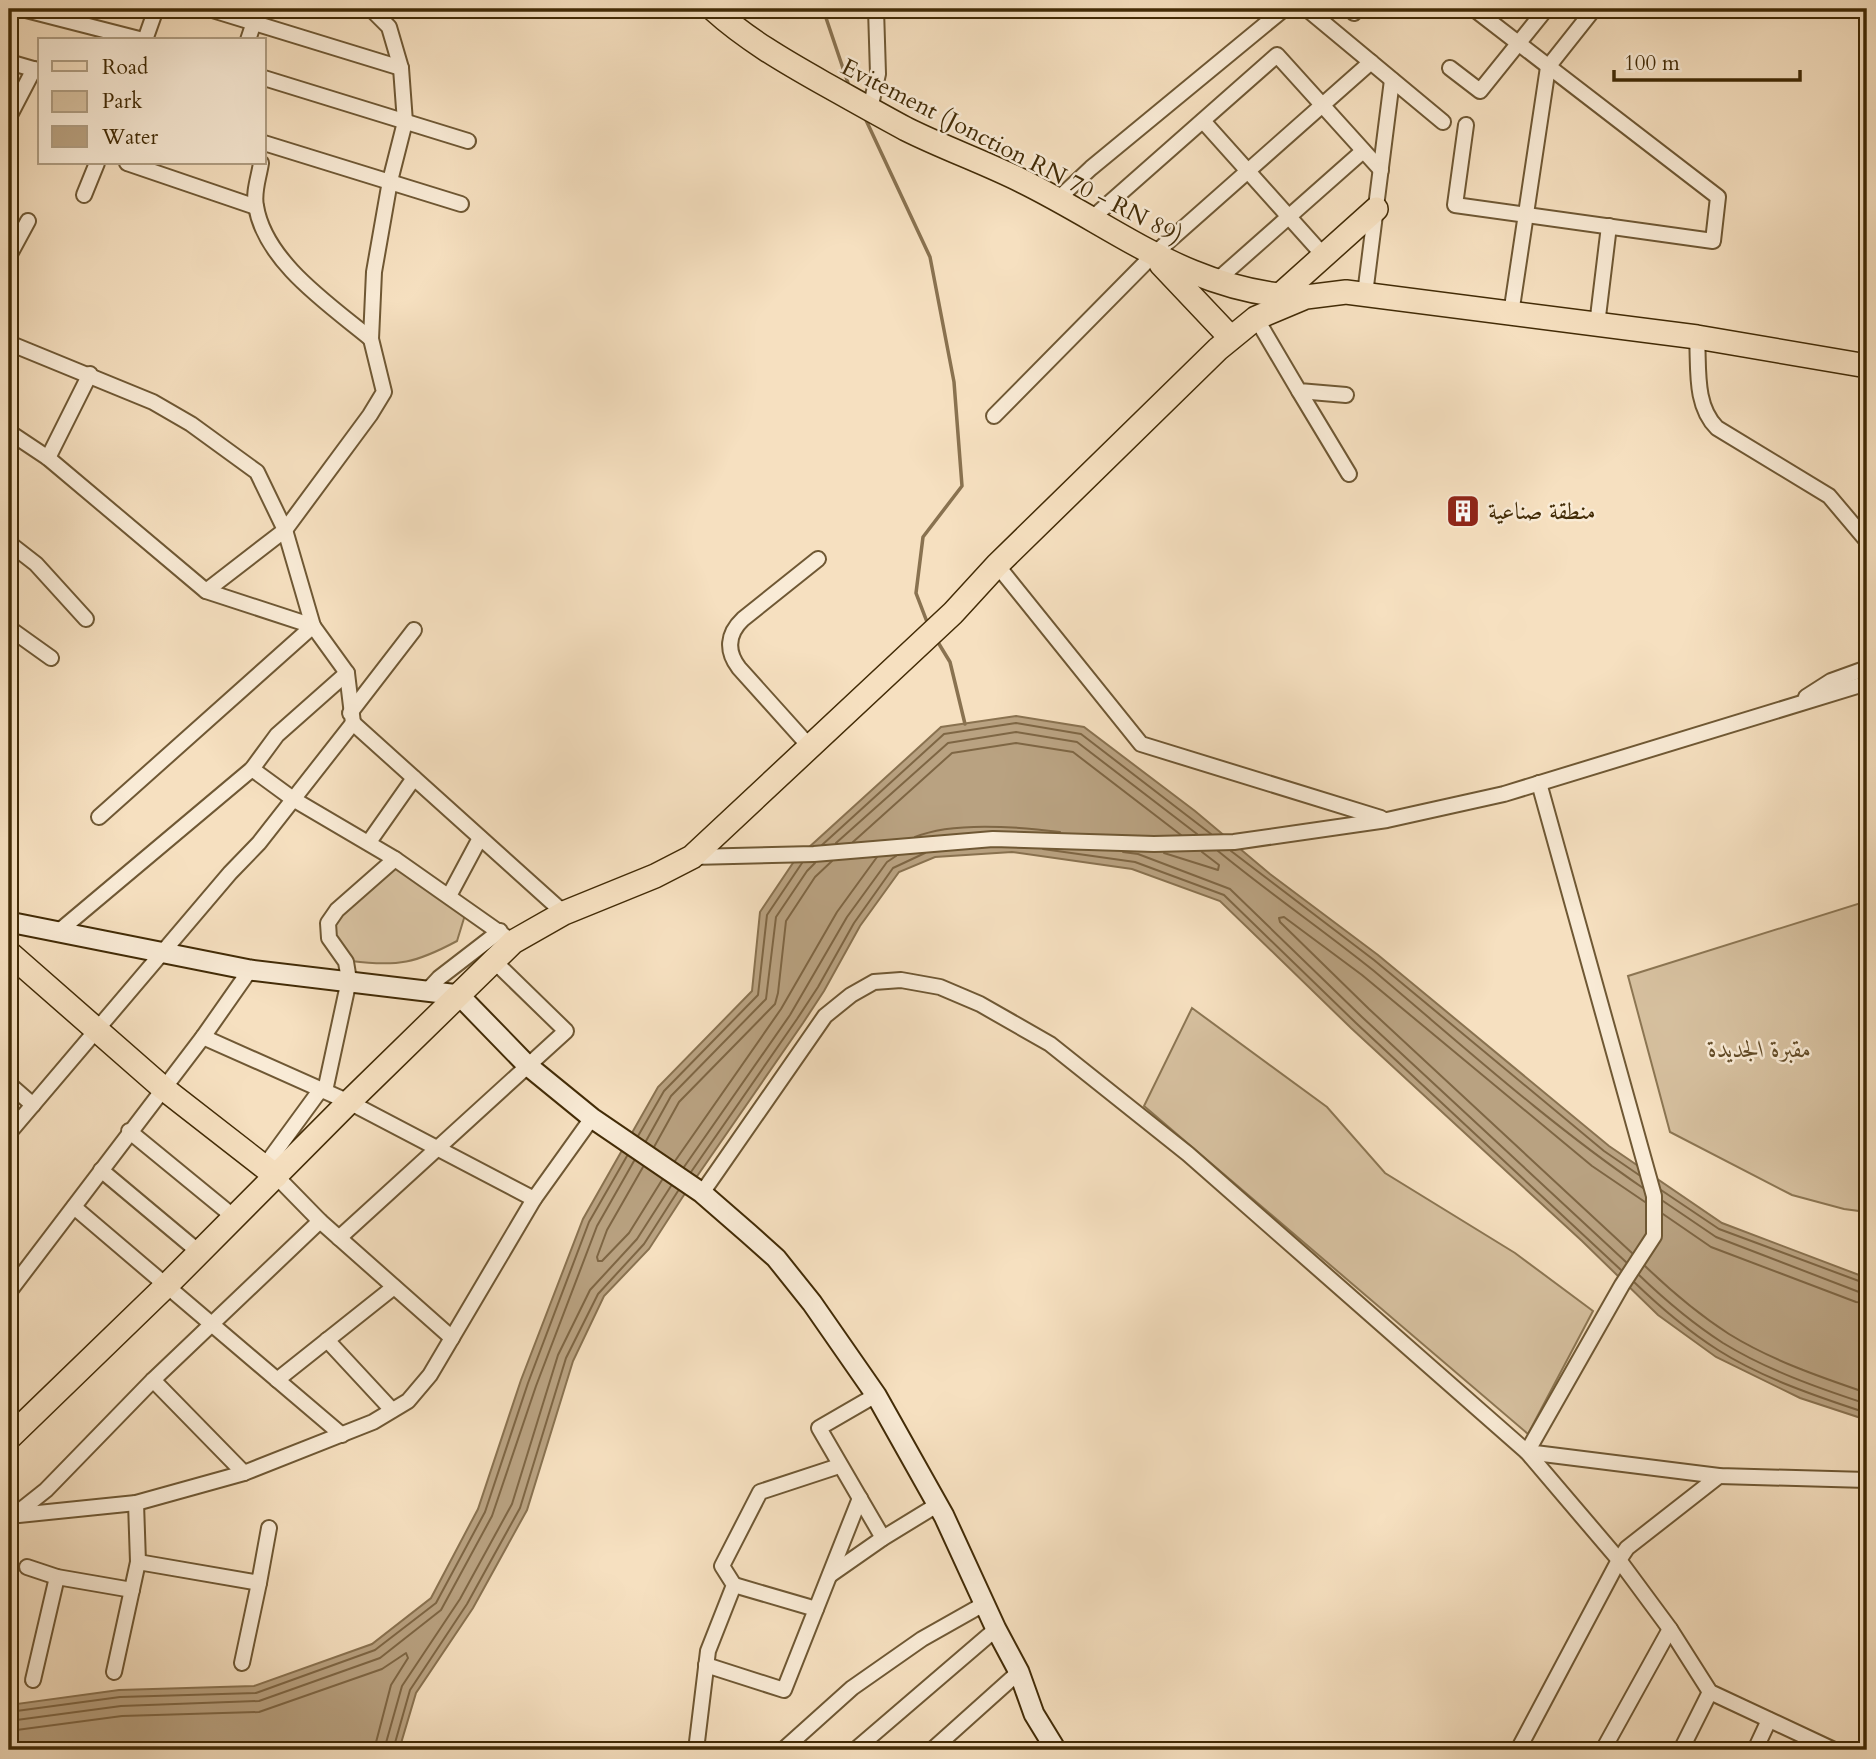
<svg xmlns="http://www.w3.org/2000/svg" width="1876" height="1759" viewBox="0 0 1876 1759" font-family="Cardo,Amiri,serif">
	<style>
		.green { fill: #d7c1a0; stroke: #8c7653; stroke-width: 2 }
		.water { fill: #b9a281; stroke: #897250; stroke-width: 2 }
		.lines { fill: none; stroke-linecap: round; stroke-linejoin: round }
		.shore { stroke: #7e6644; stroke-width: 2 }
		.stream { stroke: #897250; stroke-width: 3.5 }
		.street-casing { stroke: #6f5834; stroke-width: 18 }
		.secondary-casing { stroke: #422b06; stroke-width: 23 }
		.primary-casing { stroke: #422b06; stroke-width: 26 }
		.street { stroke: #f9ebd6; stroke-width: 14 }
		.secondary { stroke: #f9ebd6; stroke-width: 19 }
		.primary { stroke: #f6e0c0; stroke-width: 23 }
		.labels { text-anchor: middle; stroke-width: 5; stroke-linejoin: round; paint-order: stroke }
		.street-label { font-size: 24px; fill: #422b06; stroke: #f9ebd6 }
		.poi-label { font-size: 24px; fill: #422b06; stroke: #f9ebd6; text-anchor: start }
		.park-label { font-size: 24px; font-style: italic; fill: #604925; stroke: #f9ebd6 }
	</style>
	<rect width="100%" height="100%" fill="#f6e0c0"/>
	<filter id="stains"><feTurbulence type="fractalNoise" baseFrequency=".00286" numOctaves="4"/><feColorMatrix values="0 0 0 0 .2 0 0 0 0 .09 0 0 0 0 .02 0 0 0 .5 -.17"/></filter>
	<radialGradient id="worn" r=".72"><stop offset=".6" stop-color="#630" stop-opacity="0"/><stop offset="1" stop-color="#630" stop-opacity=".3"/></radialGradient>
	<g class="green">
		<path d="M395 867 405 872 465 915 457 941C416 963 398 967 351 961L331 933 332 922Z"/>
		<path d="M1867 901V1212L1844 1209 1792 1195 1670 1132 1628 976Z"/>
		<path d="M1192 1008 1327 1107 1385 1173 1515 1253 1593 1311 1528 1434 1144 1106Z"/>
	</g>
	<path class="water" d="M1016 716 1084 727 1195 811 1270 874 1378 955 1609 1146 1722 1223 1867 1278V1420L1800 1398 1716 1357 1658 1315 1582 1241 1351 1028 1220 901 1132 869 1012 852 935 857 899 872 860 926 824 991 803 1023 682 1198 649 1249 604 1296 573 1361 527 1510 473 1608 416 1693 399 1750H9V1705L119 1690 254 1686 372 1644 431 1598 478 1509 521 1380 583 1219 658 1087 752 991 760 912 795 860 941 727Z"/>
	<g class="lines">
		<g class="shore">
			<path d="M915 837C953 821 1020 827 1060 832"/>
			<path d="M853 842 952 753 1016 743 1073 752 1181 835"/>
			<path d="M836 843 948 743 1016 732 1077 742 1197 834"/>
			<path d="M822 845 944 734 1016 723 1081 734 1211 834"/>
			<path d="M1043 849 1135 862 1224 895 1356 1023 1621 1270"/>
			<path d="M1218 851C1269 893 1323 930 1374 971 1462 1045 1548 1123 1643 1188"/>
			<path d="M1231 851 1374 960 1604 1151 1639 1175"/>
			<path d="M1123 852 1138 854 1230 889 1362 1017 1626 1262"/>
			<path d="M1164 853 1218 870 1219 865 1202 852"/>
			<path d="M638 1136 664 1091 758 995 767 915 802 863"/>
			<path d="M646 1141 671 1096 766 999 776 917 807 871 815 863"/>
			<path d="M654 1147 679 1102 775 1004 778 993 786 921 815 877 832 861"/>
			<path d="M675 1161 781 1009 837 912 877 857"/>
			<path d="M643 1167 607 1230 597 1257 598 1261H602L629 1233 662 1180"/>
			<path d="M684 1167 790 1015 847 917 887 862 896 856"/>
			<path d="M691 1172 797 1019 818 987 854 923 893 868 925 853"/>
			<path d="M1661 1190 1719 1229 1867 1284"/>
			<path d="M1663 1201 1716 1237 1859 1292 1867 1293"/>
			<path d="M1663 1214 1711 1247 1856 1302 1867 1303"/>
			<path d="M1632 1253 1369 1009 1280 922 1279 918 1284 917 1362 975 1592 1166 1645 1202"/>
			<path d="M1645 1266C1671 1291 1698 1314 1729 1334 1771 1360 1820 1377 1867 1393"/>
			<path d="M1639 1275C1665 1300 1692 1323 1723 1343 1767 1370 1818 1388 1867 1404"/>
			<path d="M1634 1282C1660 1307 1688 1331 1718 1350 1762 1378 1818 1397 1867 1413"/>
			<path d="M9 1712 120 1697 256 1693 375 1650 436 1603 485 1512 528 1383 589 1222 627 1156"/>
			<path d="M9 1721 121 1706 259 1701 380 1658 441 1610 492 1516 536 1386 597 1226 634 1161"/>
			<path d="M9 1731 122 1716 259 1712 382 1669 406 1653 408 1658 391 1685 374 1750"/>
			<path d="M384 1750 402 1686 460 1599 512 1504 558 1355 590 1290 637 1239 671 1186"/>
			<path d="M393 1750 410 1690 467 1604 520 1508 566 1358 598 1294 644 1244 678 1191"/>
		</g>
		<g class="stream">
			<path d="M823 9 849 86"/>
			<path d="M865 118 930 257 954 382 962 486 923 537 916 593 929 627"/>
			<path d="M936 639 950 662 965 724"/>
		</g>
		<g class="street-casing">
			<g id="street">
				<path d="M22 9 143 40"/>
				<path d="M209 9 401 68"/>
				<path d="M1307 9 1443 122"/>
				<path d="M1354 13 1357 9"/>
				<path d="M145 40 156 9"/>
				<path d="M248 40 254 22"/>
				<path d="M9 62 40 71"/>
				<path d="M1450 68 1480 91 1546 9"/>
				<path d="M264 78 468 141"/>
				<path d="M870 109 878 74 876 9"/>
				<path d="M9 117 34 69"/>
				<path d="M1203 121 1324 256"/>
				<path d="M1466 125 1455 205 1713 241 1718 197 1474 9"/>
				<path d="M264 143 461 204"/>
				<path d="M127 163 256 207"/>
				<path d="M261 163C259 177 253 192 256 206 265 262 330 305 371 339"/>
				<path d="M84 195 97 163"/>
				<path d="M1058 199 1091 168 1284 9"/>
				<path d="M1090 220 1277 55 1381 170"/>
				<path d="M9 256 28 221"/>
				<path d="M1215 282 1363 151"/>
				<path d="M1365 294 1392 80"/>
				<path d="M1511 314 1548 67 1594 9"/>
				<path d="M1256 318 1299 391 1346 395"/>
				<path d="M1597 325 1609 226"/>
				<path d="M1697 337C1699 368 1694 405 1717 428L1829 496 1867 541"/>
				<path d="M9 343 153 402 191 424 257 472 285 530 313 626 347 673 353 723"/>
				<path d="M1299 391 1349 474"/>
				<path d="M994 416 1153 255 1371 62"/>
				<path d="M9 432 48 458 206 591 313 626"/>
				<path d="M48 458 90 374"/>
				<path d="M9 543 36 564 86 619"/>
				<path d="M997 565 1141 744 1381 818"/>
				<path d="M206 591 285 530 370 415 384 392 371 339 374 272 390 181 405 122 401 68 389 27 371 9"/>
				<path d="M9 628 51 658"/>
				<path d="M1806 697 1831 681 1867 668"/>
				<path d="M350 713 414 630"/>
				<path d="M810 747 739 668C726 651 727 634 743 619L818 559"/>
				<path d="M252 769 293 799 395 859 513 942"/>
				<path d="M1539 783 1654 1196V1236L1622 1285 1527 1452 1719 1476 1867 1480"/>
				<path d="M99 817 313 626"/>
				<path d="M369 842 414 778"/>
				<path d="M692 857 814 854 993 839 1154 844 1234 842 1387 820 1504 794 1867 683"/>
				<path d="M449 896 480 838"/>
				<path d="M58 932 252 769 277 735 347 673"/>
				<path d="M427 991 439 978 500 931"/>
				<path d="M203 1037 349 1102 534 1199"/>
				<path d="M9 1084 33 1105"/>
				<path d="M325 1091 349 980 346 962 329 938 328 923 337 910 395 859"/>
				<path d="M129 1131 234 1217"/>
				<path d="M9 1133 230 873 259 843 353 723 564 913"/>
				<path d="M264 1167 321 1089"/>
				<path d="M101 1170 199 1252"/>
				<path d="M276 1176 320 1221 452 1338"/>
				<path d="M702 1193 825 1016 851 995 874 982 901 980 940 987 980 1004 1050 1044 1188 1154 1527 1452 1619 1560 1670 1629 1710 1692 1834 1750"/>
				<path d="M74 1207 342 1435"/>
				<path d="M339 1238 566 1031 493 960"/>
				<path d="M9 1292 203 1037 250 970"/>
				<path d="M327 1340 392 1410"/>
				<path d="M153 1380 244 1473"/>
				<path d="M277 1380 394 1287"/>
				<path d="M876 1395 819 1428 883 1538"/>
				<path d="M9 1516 136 1503 244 1473 373 1422 408 1401 430 1375 534 1199 592 1118"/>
				<path d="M12 1517 46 1490 153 1380 320 1221"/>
				<path d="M138 1562 259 1583 269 1528"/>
				<path d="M27 1567 57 1577 132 1590"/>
				<path d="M830 1575 883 1538 937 1505"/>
				<path d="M734 1585 816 1609"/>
				<path d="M242 1663 259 1583"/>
				<path d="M706 1665 784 1690 860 1498"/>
				<path d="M114 1672 138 1562 136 1503"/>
				<path d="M33 1680 57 1577"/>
				<path d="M696 1750 708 1651 734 1585 722 1566 760 1492 839 1466"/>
				<path d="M783 1750 852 1688 922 1639 984 1604"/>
				<path d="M855 1750 996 1629"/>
				<path d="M932 1750 1019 1672"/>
				<path d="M1518 1750 1619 1560 1627 1548 1719 1476"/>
				<path d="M1603 1750 1670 1629"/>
				<path d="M1681 1750 1710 1692"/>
				<path d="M1755 1750 1769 1720"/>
			</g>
		</g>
		<g class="secondary-casing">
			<path id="secondary" d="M9 922 250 970 459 995 527 1065 592 1118 702 1193 748 1233 776 1258 812 1303 876 1395 944 1516 996 1629 1019 1672 1034 1714 1056 1750"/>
		</g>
		<g class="primary-casing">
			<g id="primary">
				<path d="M713 9C746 39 784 61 823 83 850 98 878 114 906 129 944 148 984 162 1022 181 1118 228 1189 292 1302 297"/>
				<path d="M1161 264 1231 338"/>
				<path d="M1279 296 1376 209"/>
				<path d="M9 953 163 1088 276 1176"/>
				<path d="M9 1438 166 1286 349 1102 513 942 564 913 655 876 692 857 953 613 997 565 1218 349 1256 318 1306 297 1346 292 1697 337 1867 366"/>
			</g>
		</g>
		<use href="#street" class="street"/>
		<use href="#secondary" class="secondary"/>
		<use href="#primary" class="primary"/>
	</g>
	<defs>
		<g id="building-square" transform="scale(1.75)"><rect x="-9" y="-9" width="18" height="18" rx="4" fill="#8f2418" stroke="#f9ebd6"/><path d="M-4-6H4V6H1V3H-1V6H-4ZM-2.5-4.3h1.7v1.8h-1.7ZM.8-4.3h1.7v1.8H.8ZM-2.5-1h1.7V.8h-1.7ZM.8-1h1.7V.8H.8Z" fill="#fff"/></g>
	</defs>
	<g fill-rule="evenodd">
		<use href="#building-square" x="1463" y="511"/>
	</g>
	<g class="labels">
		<g class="street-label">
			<text transform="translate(1012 151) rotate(27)" y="8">Evitement (Jonction RN 70 - RN 89)</text>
		</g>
		<g class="poi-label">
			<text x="1488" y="519">منطقة صناعية</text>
		</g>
		<g class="park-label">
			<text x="1760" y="1057">مقبرة الجديدة</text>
		</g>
	</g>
	<rect width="1876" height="1759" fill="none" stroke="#f6e0c0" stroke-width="35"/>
	<rect x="10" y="10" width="1855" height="1738" fill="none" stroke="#422b06" stroke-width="3.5"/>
	<rect x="18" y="18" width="1841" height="1724" fill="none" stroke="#422b06" stroke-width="2"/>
	<rect x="38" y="38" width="228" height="126" fill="#f9ebd6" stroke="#b09e83" stroke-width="2"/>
	<rect x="52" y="61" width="35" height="10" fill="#f6e0c0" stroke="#b09e83" stroke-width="2"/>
	<text x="102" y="74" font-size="21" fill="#422b06">Road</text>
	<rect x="52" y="91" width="35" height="21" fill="#d7c1a0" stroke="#b09e83" stroke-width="2"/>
	<text x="102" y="108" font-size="21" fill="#422b06">Park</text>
	<rect x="52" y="126" width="35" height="21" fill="#b9a281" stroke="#b09e83" stroke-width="2"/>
	<text x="102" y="144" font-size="21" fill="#422b06">Water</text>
	<path d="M1614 70v10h186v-10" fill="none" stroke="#422b06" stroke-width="3.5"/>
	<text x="1624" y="70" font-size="21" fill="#422b06" stroke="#f9ebd6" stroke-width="5" paint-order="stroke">100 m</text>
	<rect width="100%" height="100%" filter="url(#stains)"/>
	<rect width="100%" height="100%" fill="url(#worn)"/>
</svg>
